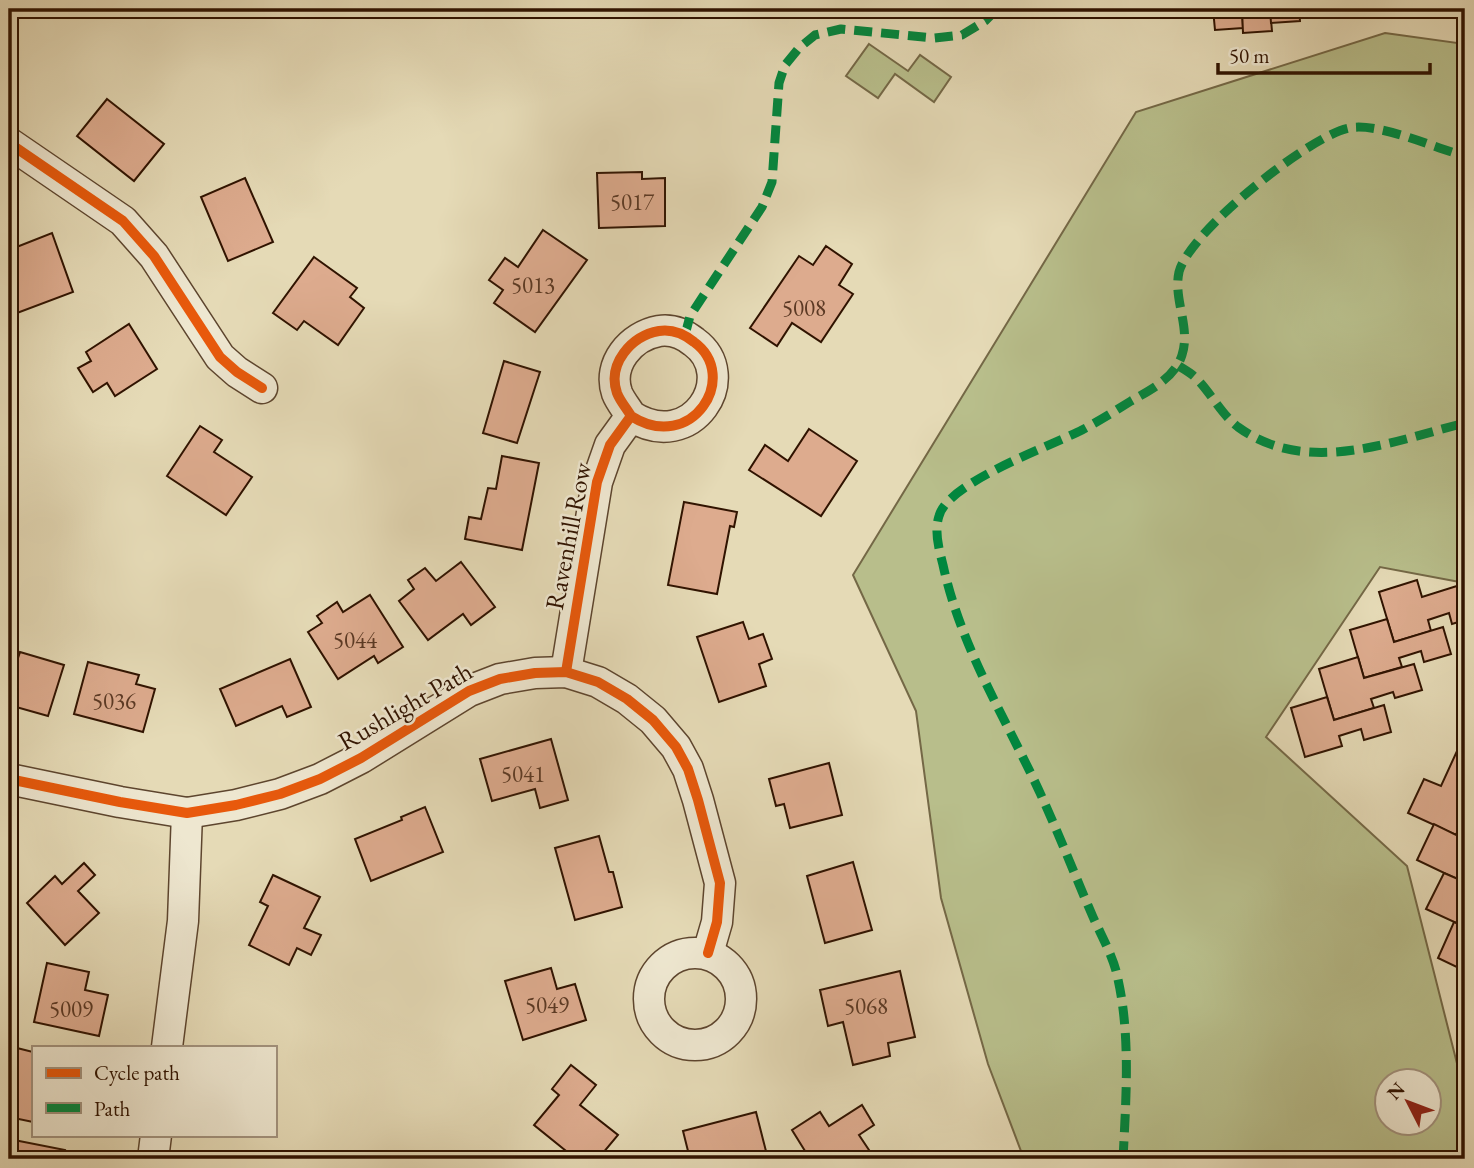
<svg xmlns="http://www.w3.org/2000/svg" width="1474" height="1168" viewBox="0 0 1474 1168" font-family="'EB Garamond',serif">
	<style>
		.green { fill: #b8be8b; stroke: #746846; stroke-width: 2; fill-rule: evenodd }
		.building { fill: #ddab8e; stroke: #301300; stroke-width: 2 }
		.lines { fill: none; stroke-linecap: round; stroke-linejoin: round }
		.minor-casing { stroke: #5d452e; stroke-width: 33 }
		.minor { stroke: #eee7d0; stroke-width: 30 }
		.quiet { stroke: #00873e; stroke-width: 9; stroke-dasharray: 18 9; stroke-linecap: butt }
		.cycleway-casing { stroke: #eee7d0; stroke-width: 15 }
		.cycleway { stroke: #e8590c; stroke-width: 10 }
		.labels { text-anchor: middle; stroke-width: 5; stroke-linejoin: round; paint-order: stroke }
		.number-label { font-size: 23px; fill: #5b3924 }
		.street-label { font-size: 26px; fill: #301300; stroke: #eee7d0 }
	</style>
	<rect width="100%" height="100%" fill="#e5dab6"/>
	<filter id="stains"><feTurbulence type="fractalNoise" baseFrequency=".00286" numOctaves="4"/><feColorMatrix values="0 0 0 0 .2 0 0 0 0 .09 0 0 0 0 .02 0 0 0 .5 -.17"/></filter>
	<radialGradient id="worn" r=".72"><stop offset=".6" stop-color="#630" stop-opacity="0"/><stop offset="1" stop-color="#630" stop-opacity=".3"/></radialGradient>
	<g class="green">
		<path d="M1385 33 1465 44V583L1380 567 1266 737 1407 866 1465 1095V1159H1024L988 1064 941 898 916 711 853 575 1136 112ZM1386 1080H1428V1122H1386Z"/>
		<path d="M869 44 908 71 920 55 951 77 934 102 895 74 878 98 846 76Z"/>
	</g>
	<g class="building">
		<path d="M1213 9H1242L1243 28 1215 30Z"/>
		<path d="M1242 9H1270L1272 31 1243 33Z"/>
		<path d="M1270 9H1299L1300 21 1271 23Z"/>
		<path d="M1299 9H1328V13L1299 15Z"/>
		<path d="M107 99 164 144 134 181 77 136Z"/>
		<path d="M642 172V179L665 178V226L599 228 597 173Z"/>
		<path d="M245 178 273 242 228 261 201 197Z"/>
		<path d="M543 230 587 260 535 332 494 303 503 290 489 280 505 258 518 267Z"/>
		<path d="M52 233 73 292 9 316V250Z"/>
		<path d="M826 246 852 264 839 285 853 294 821 342 792 323 777 346 750 328 799 256 813 265Z"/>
		<path d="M314 257 357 288 350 297 364 308 338 345 304 321 297 330 273 313Z"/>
		<path d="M129 324 157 369 115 396 107 383 93 392 78 368 91 361 86 352Z"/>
		<path d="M504 361 540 372 517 443 483 433Z"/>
		<path d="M200 426 222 440 214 452 252 477 226 515 167 476Z"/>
		<path d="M809 429 857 461 821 516 749 470 765 445 788 461Z"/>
		<path d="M502 456 539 463 522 550 465 539 469 517 481 519 488 488 496 489Z"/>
		<path d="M684 502 737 512 734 527 730 526 717 594 668 585Z"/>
		<path d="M461 562 495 607 471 625 463 614 428 640 399 601 414 589 408 580 425 568 436 581Z"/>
		<path d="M1417 580 1422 597 1460 585 1462 590 1465 589V620L1452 624 1449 613 1428 620 1431 631 1394 642 1379 592Z"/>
		<path d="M370 595 403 647 378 663 374 656 338 679 308 632 322 623 317 616 337 602 343 612Z"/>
		<path d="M1387 619 1394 642 1443 627 1451 654 1424 662 1421 651 1399 658 1402 667 1364 678 1350 630Z"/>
		<path d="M743 622 749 639 763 634 772 659 759 664 766 686 719 702 697 637Z"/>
		<path d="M20 652 64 665 48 716 9 705V659L17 661Z"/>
		<path d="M1358 657 1364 678 1414 664 1422 690 1395 698 1393 692 1371 699 1374 708 1334 720 1319 669Z"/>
		<path d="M290 659 311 707 287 717 282 706 236 726 220 689Z"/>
		<path d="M88 662 139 675 136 684 155 689 143 732 74 714Z"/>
		<path d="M1327 697 1334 720 1384 705 1391 732 1364 740 1361 729 1339 736 1342 746 1305 757 1291 708Z"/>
		<path d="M551 739 568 800 540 808 535 789 492 801 480 759Z"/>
		<path d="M1465 745V786L1461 796 1465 798V815L1456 835 1408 813 1424 779 1441 786 1457 751 1462 753Z"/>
		<path d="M829 763 842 815 790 828 784 804 776 806 769 779Z"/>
		<path d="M425 807 443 852 371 881 355 839 402 820 401 817Z"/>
		<path d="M1465 815V883L1417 860 1434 824 1456 835Z"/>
		<path d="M599 836 609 872H613L622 907 575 920 555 848Z"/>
		<path d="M853 862 872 930 825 943 807 876Z"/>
		<path d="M84 863 95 875 78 891 99 913 65 945 27 903 55 876 62 884Z"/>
		<path d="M1444 873 1465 882V927L1426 909Z"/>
		<path d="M273 875 320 897 304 928 321 935 311 955 297 948 289 965 249 945 268 906 260 902Z"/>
		<path d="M1454 922 1465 927V971L1438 958Z"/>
		<path d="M47 963 89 972 85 990 108 995 99 1036 34 1022Z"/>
		<path d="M551 968 557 989 575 984 586 1020 523 1040 505 981Z"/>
		<path d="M900 971 915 1037 888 1043 890 1056 853 1065 843 1022 828 1026 820 990Z"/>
		<path d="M17 1048 33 1052V1122L9 1117V1086Z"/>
		<path d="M571 1065 596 1085 580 1105 618 1135 598 1159H576L534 1125 559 1095 552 1089Z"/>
		<path d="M862 1105 874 1125 859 1135 875 1159H810L792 1130 820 1112 829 1126Z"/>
		<path d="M756 1112 768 1159H690L683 1131Z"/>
		<path d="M9 1139 65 1150 63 1159H9Z"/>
	</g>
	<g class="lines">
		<g class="minor-casing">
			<g id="minor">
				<path d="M9 143 123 221 154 256 220 357 237 372 262 388"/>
				<path d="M566 672 597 482 610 445 631 416C692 455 741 376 694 342 684 334 672 329 659 331 631 336 607 364 617 393 620 401 627 409 631 416"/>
				<path d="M9 779 120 802 187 813 236 805 280 794 320 779 361 758 469 691 500 679 535 673 566 672 598 682 627 699 653 720 676 747 688 769 698 800 720 883 717 922 708 953"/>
				<circle cx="695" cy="999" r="46"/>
				<path d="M167 1047 183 921 187 813"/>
				<path d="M153 1159 156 1135"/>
			</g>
		</g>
		<use href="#minor" class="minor"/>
		<g class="quiet">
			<path d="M685 335 690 316 762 207 772 182 779 83 785 65 799 48 815 35 841 29 934 38 962 35 985 21 997 9"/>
			<path d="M1179 366C1185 370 1191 373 1196 378 1211 393 1221 414 1238 427 1307 477 1393 441 1465 423"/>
			<path d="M1123 1159C1126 1099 1131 1034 1117 975 1113 956 1101 935 1093 917 1073 871 1055 824 1034 780 1000 709 960 643 943 565 939 549 934 532 939 516 948 482 1051 446 1082 430 1099 421 1115 411 1131 401 1150 390 1175 378 1182 355 1191 327 1173 300 1179 272 1189 232 1309 136 1349 128 1378 122 1435 148 1465 156"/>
		</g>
		<g class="cycleway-casing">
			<g id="cycleway">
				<path d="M9 143 123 221 154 256 220 357 237 372 262 388"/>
				<path d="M566 672 597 482 610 445 631 416C692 455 741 376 694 342 684 334 672 329 659 331 631 336 607 364 617 393 620 401 627 409 631 416"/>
				<path d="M9 779 120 802 187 813 236 805 280 794 320 779 361 758 469 691 500 679 535 673 566 672 598 682 627 699 653 720 676 747 688 769 698 800 720 883 717 922 708 953"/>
			</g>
		</g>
		<use href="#cycleway" class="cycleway"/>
	</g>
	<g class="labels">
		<g class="number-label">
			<text x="632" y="210">5017</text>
			<text x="533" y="293">5013</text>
			<text x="804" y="316">5008</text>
			<text x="355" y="648">5044</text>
			<text x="114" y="709">5036</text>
			<text x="523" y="782">5041</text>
			<text x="547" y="1013">5049</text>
			<text x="866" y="1014">5068</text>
			<text x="71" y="1017">5009</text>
		</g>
		<g class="street-label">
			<text transform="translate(568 536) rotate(-79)" y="9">Ravenhill Row</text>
			<text transform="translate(405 706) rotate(-30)" y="9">Rushlight Path</text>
		</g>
	</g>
	<rect width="1474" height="1168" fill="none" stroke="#e5dab6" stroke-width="35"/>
	<rect x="10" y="10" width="1453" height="1147" fill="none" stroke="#301300" stroke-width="3.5"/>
	<rect x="18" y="18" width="1439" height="1133" fill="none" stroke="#301300" stroke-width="2"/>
	<rect x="32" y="1046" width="245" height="91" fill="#eee7d0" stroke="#a2927d" stroke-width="2"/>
	<rect x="46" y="1068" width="35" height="10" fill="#e8590c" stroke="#a2927d" stroke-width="2"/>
	<text x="94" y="1080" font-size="21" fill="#301300">Cycle path</text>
	<rect x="46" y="1103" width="35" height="10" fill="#00873e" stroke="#a2927d" stroke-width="2"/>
	<text x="94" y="1116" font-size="21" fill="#301300">Path</text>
	<g transform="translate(1408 1102) rotate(312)"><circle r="33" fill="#eee7d0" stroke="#a2927d" stroke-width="2"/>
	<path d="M0-5L12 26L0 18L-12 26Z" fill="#8f2418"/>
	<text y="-10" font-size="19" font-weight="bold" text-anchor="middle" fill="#301300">N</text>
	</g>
	<path d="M1218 63v10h212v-10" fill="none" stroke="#301300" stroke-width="3.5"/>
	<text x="1229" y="63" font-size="21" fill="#301300" stroke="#eee7d0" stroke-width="5" paint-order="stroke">50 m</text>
	<rect width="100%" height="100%" filter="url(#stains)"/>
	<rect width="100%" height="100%" fill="url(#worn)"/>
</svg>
